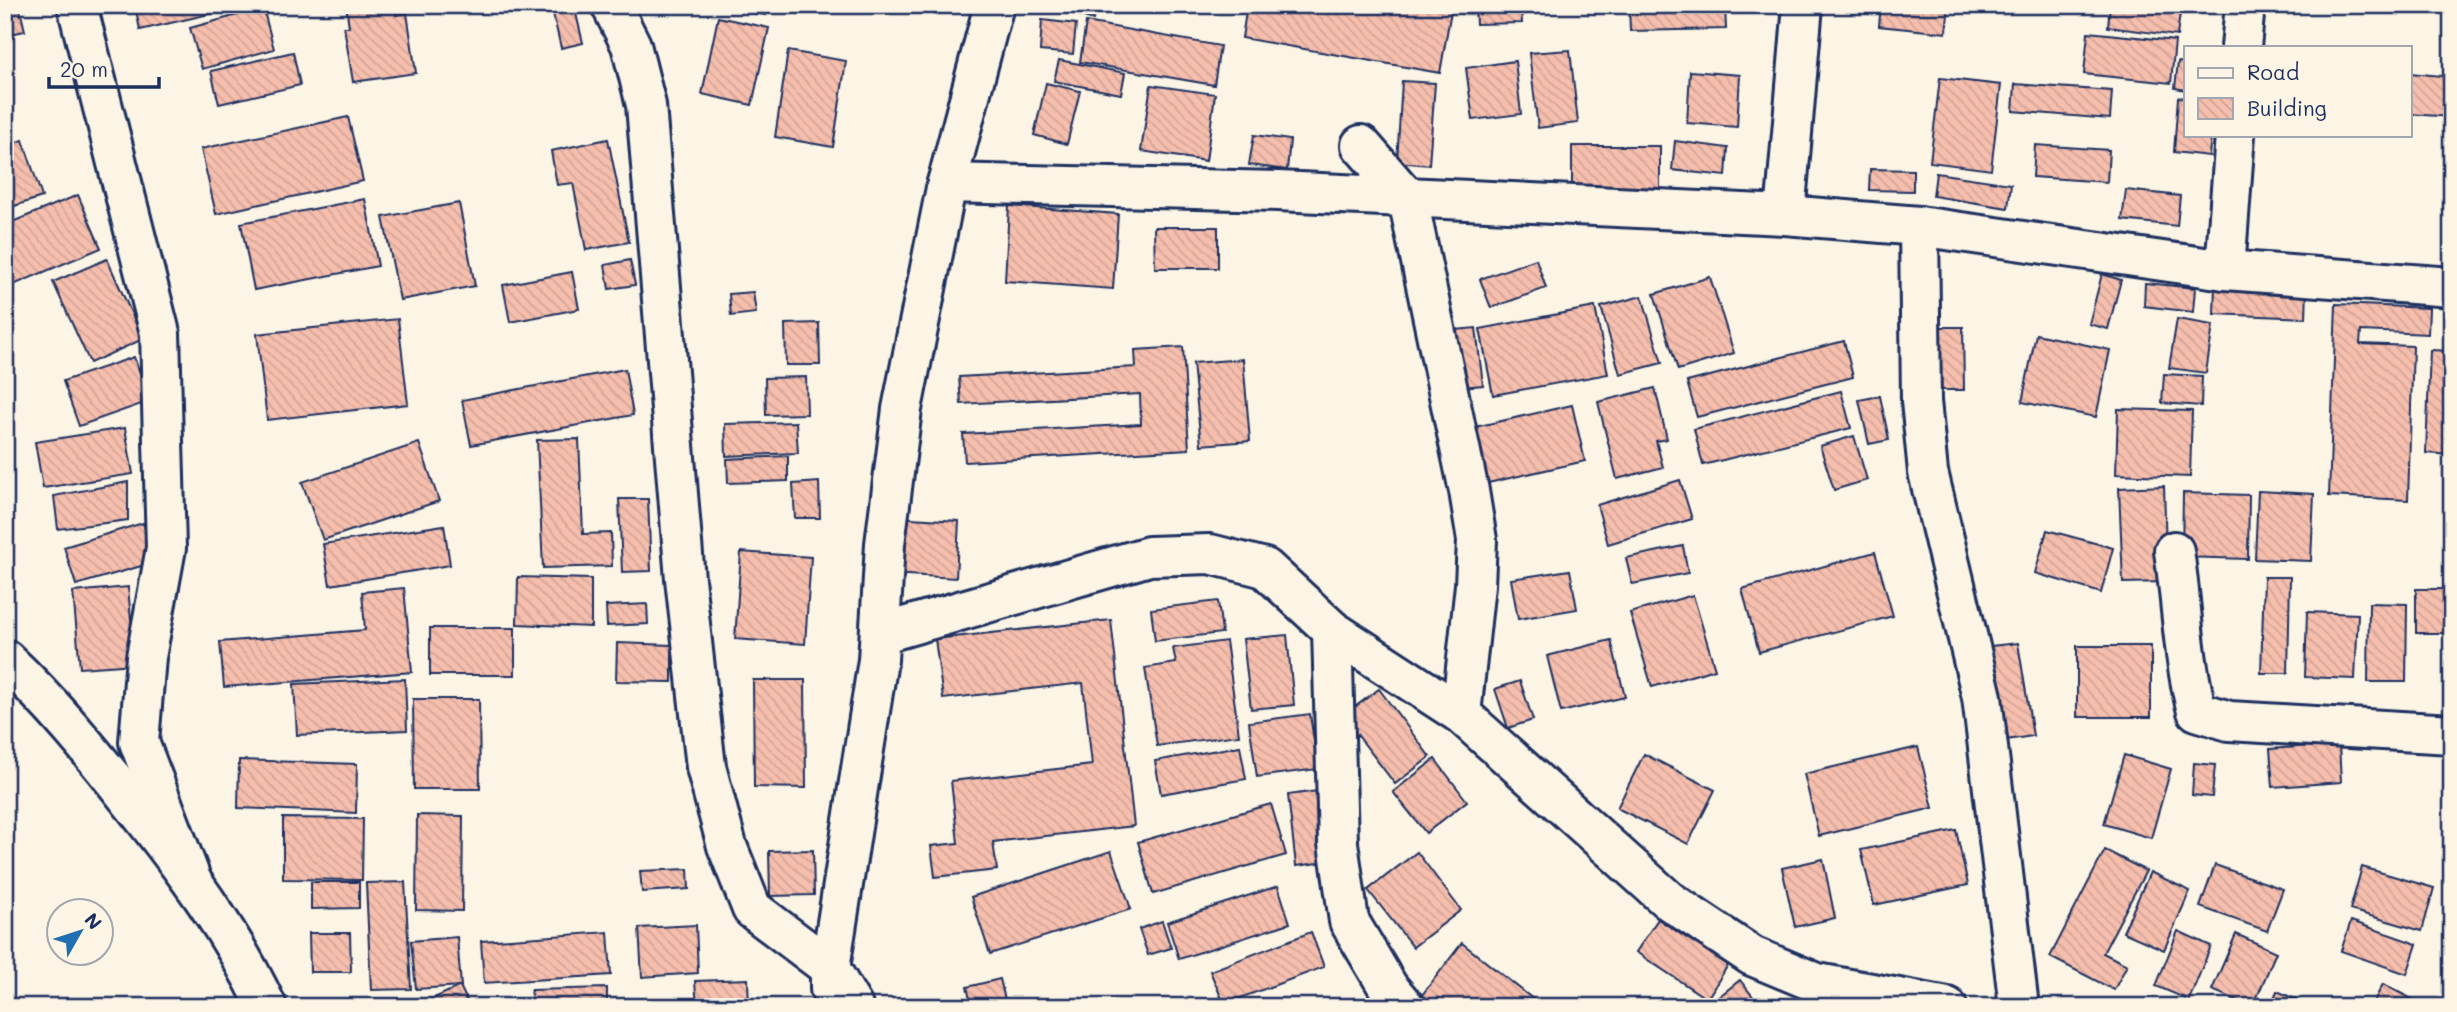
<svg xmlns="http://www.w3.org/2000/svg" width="2457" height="1012" viewBox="0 0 2457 1012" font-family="Mali,sans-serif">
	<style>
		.building { fill: url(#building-back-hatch); stroke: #1b2f5e; stroke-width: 2 }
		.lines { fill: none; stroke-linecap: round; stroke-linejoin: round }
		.minor-casing { stroke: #1b2f5e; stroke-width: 44 }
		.minor { stroke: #fcf5e5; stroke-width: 38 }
	</style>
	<defs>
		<pattern id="building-back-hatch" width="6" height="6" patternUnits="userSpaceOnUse" patternTransform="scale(1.75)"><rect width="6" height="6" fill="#f6bead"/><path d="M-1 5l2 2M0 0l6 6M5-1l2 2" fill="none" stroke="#d2a497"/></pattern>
	</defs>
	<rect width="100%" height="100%" fill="#fcf5e5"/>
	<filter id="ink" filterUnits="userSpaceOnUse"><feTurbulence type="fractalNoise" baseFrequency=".0143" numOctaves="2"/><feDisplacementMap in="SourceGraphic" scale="14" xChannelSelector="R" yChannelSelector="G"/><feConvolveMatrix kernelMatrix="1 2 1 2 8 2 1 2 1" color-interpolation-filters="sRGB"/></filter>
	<g filter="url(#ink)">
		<g class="building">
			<path d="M5 5H19L25 31 5 35Z"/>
			<path d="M135 5H240V7L140 30Z"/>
			<path d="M346 5H394L396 15 407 13 416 73 353 82 344 27H349Z"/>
			<path d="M551 5H574L583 43 561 48Z"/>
			<path d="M707 5H767L766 15Z"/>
			<path d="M1048 5H1097L1093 20Z"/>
			<path d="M1247 5H1452L1440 73 1242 38Z"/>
			<path d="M1475 5H1521L1522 23 1476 24Z"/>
			<path d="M1629 5H1725L1726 29 1630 31Z"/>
			<path d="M1881 5H1949L1946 33 1879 26Z"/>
			<path d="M2110 5H2181L2177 36 2108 27Z"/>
			<path d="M2185 5H2210V12L2185 10Z"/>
			<path d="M2414 5H2452V12Z"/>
			<path d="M263 8 274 49 202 69 190 28Z"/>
			<path d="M718 17 769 28 752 105 702 94Z"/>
			<path d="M1042 20 1076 24 1073 54 1040 51Z"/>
			<path d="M1086 22 1220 46 1214 85 1080 62Z"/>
			<path d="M2088 32 2175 41 2171 83 2084 74Z"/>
			<path d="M1570 50 1578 123 1538 128 1529 53Z"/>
			<path d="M788 51 846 61 833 147 775 137Z"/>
			<path d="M293 52 300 85 219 104 211 71Z"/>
			<path d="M1059 60 1125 73 1121 94 1054 81Z"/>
			<path d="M1515 61 1521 114 1473 120 1466 68Z"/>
			<path d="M2178 62 2186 63V90L2175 88Z"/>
			<path d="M1690 71 1740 75 1737 127 1687 123Z"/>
			<path d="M2410 73 2452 77V117L2410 114Z"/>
			<path d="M1940 78 2001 85 1991 170 1930 162Z"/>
			<path d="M1402 81 1435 83 1429 165 1397 162Z"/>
			<path d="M1046 83 1080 91 1067 144 1034 135Z"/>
			<path d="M2015 84 2112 91 2110 119 2013 111Z"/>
			<path d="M1151 85 1215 94 1206 161 1141 151Z"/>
			<path d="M2178 97 2186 98V135H2211L2209 156 2174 152Z"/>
			<path d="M348 117 363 181 216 214 201 149Z"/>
			<path d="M1254 135 1290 140 1287 170 1249 165Z"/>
			<path d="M608 139 629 242 586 250 573 183 557 185 551 151Z"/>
			<path d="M23 140 42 197 5 209V145Z"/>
			<path d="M1675 141 1728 148 1726 176 1672 170Z"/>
			<path d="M2035 145 2109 150 2107 182 2033 177Z"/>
			<rect x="1572" y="146" width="88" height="46"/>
			<path d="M1870 169 1913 170V191L1869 190Z"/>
			<path d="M1936 173 2011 184 2008 208 1933 196Z"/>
			<path d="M2126 190 2180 196 2177 226 2122 220Z"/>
			<path d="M78 195 101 248 11 286 5 273V225Z"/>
			<path d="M365 199 378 266 254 290 241 223Z"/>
			<path d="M459 203 475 286 400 300 383 217Z"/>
			<path d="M1009 206 1118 214 1113 289 1005 281Z"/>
			<path d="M1154 227H1218V268H1155Z"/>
			<path d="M107 259 143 339 90 363 53 282Z"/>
			<path d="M1536 259 1546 288 1491 308 1480 279Z"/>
			<path d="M630 260 635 285 609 289 605 265Z"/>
			<path d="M572 272 579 309 510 322 503 285Z"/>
			<path d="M2102 274 2121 280 2108 329 2089 324Z"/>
			<path d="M1710 277 1734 353 1678 370 1654 294Z"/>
			<path d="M2145 283 2195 288 2193 312 2144 306Z"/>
			<path d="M2215 285 2307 290 2306 318 2214 314Z"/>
			<path d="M753 292 756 313 731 316 729 294Z"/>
			<path d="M1642 296 1662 363 1620 374 1601 307Z"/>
			<path d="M2336 304 2429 308 2428 334 2361 331 2360 344 2413 346 2408 500 2329 496Z"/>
			<path d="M1595 307 1608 374 1493 395 1480 329Z"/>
			<path d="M398 319 408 404 267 420 257 334Z"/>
			<path d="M2177 319 2213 325 2206 373 2169 368Z"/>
			<path d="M819 323 820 365H786L785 324Z"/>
			<path d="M1934 327H1963L1964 390H1935Z"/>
			<path d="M1476 328 1483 385 1452 388 1445 331Z"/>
			<path d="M2036 334 2110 350 2096 417 2022 402Z"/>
			<path d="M1844 341 1853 377 1697 417 1687 382Z"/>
			<path d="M1183 347 1189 449 965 462 963 434 1141 424 1140 394 961 404 959 377 1136 367 1135 350Z"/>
			<path d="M2430 350 2452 351V455L2426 453Z"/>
			<path d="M134 357 150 401 79 426 63 381Z"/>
			<path d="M1243 359 1250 441 1201 445 1193 363Z"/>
			<path d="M625 369 633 415 471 445 462 400Z"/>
			<path d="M2164 374 2202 376 2201 406 2162 403Z"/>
			<path d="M806 377 807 414 766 415 765 378Z"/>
			<path d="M1655 388 1667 439 1656 441 1663 467 1617 479 1598 402Z"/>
			<path d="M1841 391 1851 428 1703 465 1694 429Z"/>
			<path d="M1880 396 1889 440 1869 444 1859 400Z"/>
			<path d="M1572 405 1585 461 1488 483 1475 427Z"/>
			<path d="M2118 409 2192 411 2190 477 2116 474Z"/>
			<path d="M796 422 798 453 726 456 725 424Z"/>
			<path d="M125 428 133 474 43 488 35 442Z"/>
			<path d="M1854 436 1867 480 1834 490 1820 446Z"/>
			<path d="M579 439 583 534 611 533 612 566 543 568 537 440Z"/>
			<path d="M419 443 439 501 323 540 302 482Z"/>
			<path d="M788 456V481L728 483 727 459Z"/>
			<path d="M1680 480 1692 519 1608 544 1597 505Z"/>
			<path d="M128 482V520L58 529 54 496Z"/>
			<path d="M819 482 820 518H795L793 484Z"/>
			<path d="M2164 486 2167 582 2123 583 2119 488Z"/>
			<path d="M2258 491 2314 494 2311 561 2255 559Z"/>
			<path d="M2183 493 2249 495 2248 559 2182 557Z"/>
			<path d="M619 499H648L651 571 622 572Z"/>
			<path d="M894 517 959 521 956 578 891 574Z"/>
			<path d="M143 523 155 562 76 585 64 547Z"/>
			<path d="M444 525 450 565 330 585 323 544Z"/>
			<path d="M2047 530 2113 548 2101 593 2035 573Z"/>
			<path d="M1683 546 1688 573 1632 584 1626 558Z"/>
			<path d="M741 552 811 557 805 644 735 639Z"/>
			<path d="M1875 552 1893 616 1759 652 1742 589Z"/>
			<path d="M1570 570 1577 609 1518 619 1511 579Z"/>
			<path d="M518 577 591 579V627L517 624Z"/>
			<path d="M2264 577H2290L2288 673H2261Z"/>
			<path d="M128 587 135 664 80 668 73 592Z"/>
			<path d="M404 588 412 672 224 687 220 642 365 630 362 592Z"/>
			<rect x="2416" y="589" width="36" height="44"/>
			<path d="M1693 595 1715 669 1652 687 1630 613Z"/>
			<path d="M1218 601 1222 633 1155 641 1151 609Z"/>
			<path d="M2369 603 2407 604 2406 682H2368Z"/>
			<path d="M647 604 648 624 607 626 606 606Z"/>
			<path d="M2307 612 2358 614 2355 679 2305 677Z"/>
			<path d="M1111 620 1134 826 993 842 997 870 935 877 931 846 958 843 951 781 1092 765 1083 683 943 699 935 639Z"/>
			<rect x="430" y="628" width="85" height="47"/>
			<path d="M1287 635 1294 705 1251 709 1243 639Z"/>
			<path d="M1611 640 1625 697 1561 712 1547 656Z"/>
			<path d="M1226 641 1239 735 1157 746 1145 668 1176 663 1173 648Z"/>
			<path d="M617 643 672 645V682L616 681Z"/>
			<path d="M2018 643 2033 736 2006 740 1991 646Z"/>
			<rect x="2077" y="646" width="74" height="71"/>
			<path d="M405 679 407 730 297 735 294 684Z"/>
			<path d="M753 680H805L806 788 754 787Z"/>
			<path d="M1520 681 1533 720 1508 728 1495 689Z"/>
			<path d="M1379 689 1430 757 1395 784 1343 716Z"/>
			<path d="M413 699H479L480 789H414Z"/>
			<path d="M1310 714 1318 769 1257 777 1249 722Z"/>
			<path d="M2339 744 2341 782 2273 787 2270 749Z"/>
			<path d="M1240 746 1246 779 1161 794 1155 761Z"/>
			<path d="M1918 747 1933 808 1819 836 1804 774Z"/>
			<path d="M1644 754 1715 790 1688 844 1617 808Z"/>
			<path d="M2124 755 2171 769 2151 838 2104 824Z"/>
			<path d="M1435 759 1467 801 1426 833 1393 792Z"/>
			<path d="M239 760 357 764 356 813 238 808Z"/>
			<path d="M2194 763 2215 765 2212 797 2192 795Z"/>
			<path d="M1318 791 1326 862 1296 866 1288 795Z"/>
			<path d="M1271 804 1286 855 1153 894 1138 842Z"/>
			<path d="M417 815 463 816 462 911 416 910Z"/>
			<path d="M283 818 363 819 362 880 283 879Z"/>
			<path d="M1956 830 1968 885 1874 905 1861 850Z"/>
			<path d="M2452 833V872L2444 870Z"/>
			<path d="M813 850 814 895 770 896 769 851Z"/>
			<path d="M2105 850 2146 871 2103 953 2127 965 2114 990 2050 957Z"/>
			<path d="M1111 851 1131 909 990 954 971 897Z"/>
			<path d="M1417 852 1461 910 1413 947 1368 890Z"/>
			<path d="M1823 859 1835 918 1795 927 1782 868Z"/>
			<path d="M2215 865 2283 889 2267 931 2200 907Z"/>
			<path d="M2362 867 2434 888 2422 931 2350 910Z"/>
			<path d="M688 869 689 889 642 892 640 871Z"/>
			<path d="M2150 872 2190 891 2164 950 2123 932Z"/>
			<path d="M311 882H359V908L311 909Z"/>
			<path d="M405 882 411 989 371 990 366 883Z"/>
			<path d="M1278 886 1290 923 1179 959 1167 922Z"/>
			<path d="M1658 919 1728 965 1707 999 1636 952Z"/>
			<path d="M1162 921 1171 948 1148 955 1139 929Z"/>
			<path d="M2351 921 2417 944 2407 974 2341 951Z"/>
			<path d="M696 925 698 973 642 977 639 928Z"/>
			<path d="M2178 931 2211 946 2189 1000 2156 986Z"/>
			<path d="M608 932 611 975 484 983 481 941Z"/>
			<path d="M1311 932 1324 967 1224 1004 1210 971Z"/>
			<path d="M309 933H350L351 972H310Z"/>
			<path d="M2236 934 2276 952 2253 1007 2212 990Z"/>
			<path d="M457 937 461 986 416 989 411 941Z"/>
			<path d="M1462 943 1543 1007H1438L1422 995Z"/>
			<path d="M748 979 749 1007H697L695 981Z"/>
			<path d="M1000 979 1006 1004 972 1007 967 987Z"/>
			<path d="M1740 980 1761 1007H1706Z"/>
			<path d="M2383 984 2427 1007H2371Z"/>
			<path d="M460 986 470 1007H415Z"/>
			<path d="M607 988V1007H532L531 990Z"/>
			<path d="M2277 991 2313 1007H2270Z"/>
		</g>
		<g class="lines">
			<g class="minor-casing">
				<g id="minor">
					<path d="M77 5 160 333 166 548 146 657 139 742 190 876"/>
					<path d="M611 5 631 45 646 105 685 579 706 767 727 846 752 909 830 968 853 1007"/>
					<path d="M2241 47 2245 5"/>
					<path d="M1361 145 1408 199 1469 491 1477 540 1475 585 1461 714"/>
					<path d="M947 183 1278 191 1785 215 1919 226 2225 270 2452 287"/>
					<path d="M1785 215 1803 5"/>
					<path d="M1919 226 1921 401 1928 472 1982 697 2019 1007"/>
					<path d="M2225 270 2235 135"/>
					<path d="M2174 551C2182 604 2183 659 2197 711L2229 721 2452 734"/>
					<path d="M1332 630 1338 843 1349 921 1388 987 1405 1007"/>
					<path d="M880 634 1149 556 1210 554 1265 568 1332 630 1461 714 1668 900 1752 956 1817 983 1947 1007"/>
					<path d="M5 659C52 703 92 752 132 803 183 867 232 932 267 1007"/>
					<path d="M830 989V968L878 660 885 544 902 409 947 183 994 5"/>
				</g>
			</g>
			<use href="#minor" class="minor"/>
		</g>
	</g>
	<rect width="2457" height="1012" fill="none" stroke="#fcf5e5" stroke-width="28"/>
	<rect x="14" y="14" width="2429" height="984" fill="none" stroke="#1b2f5e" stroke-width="2.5" filter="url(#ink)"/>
	<rect x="2184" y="46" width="228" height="91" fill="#fcf5e5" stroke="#a2a6af" stroke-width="2"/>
	<rect x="2198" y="68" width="35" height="10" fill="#fcf5e5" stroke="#a2a6af" stroke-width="2"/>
	<text x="2247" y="80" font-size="21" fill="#1b2f5e">Road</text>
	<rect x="2198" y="98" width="35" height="21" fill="url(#building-back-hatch)" stroke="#a2a6af" stroke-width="2"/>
	<text x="2247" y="116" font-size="21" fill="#1b2f5e">Building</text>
	<g transform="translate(80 932) rotate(51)"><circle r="33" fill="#fcf5e5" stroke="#a2a6af" stroke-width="2"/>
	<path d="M0-5L12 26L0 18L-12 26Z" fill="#1f6fb2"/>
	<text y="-10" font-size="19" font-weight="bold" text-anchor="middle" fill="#1b2f5e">N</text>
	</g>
	<path d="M49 77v10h110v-10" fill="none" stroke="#1b2f5e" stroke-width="3.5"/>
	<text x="60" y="77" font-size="21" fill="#1b2f5e" stroke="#fcf5e5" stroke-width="5" paint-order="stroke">20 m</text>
</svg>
